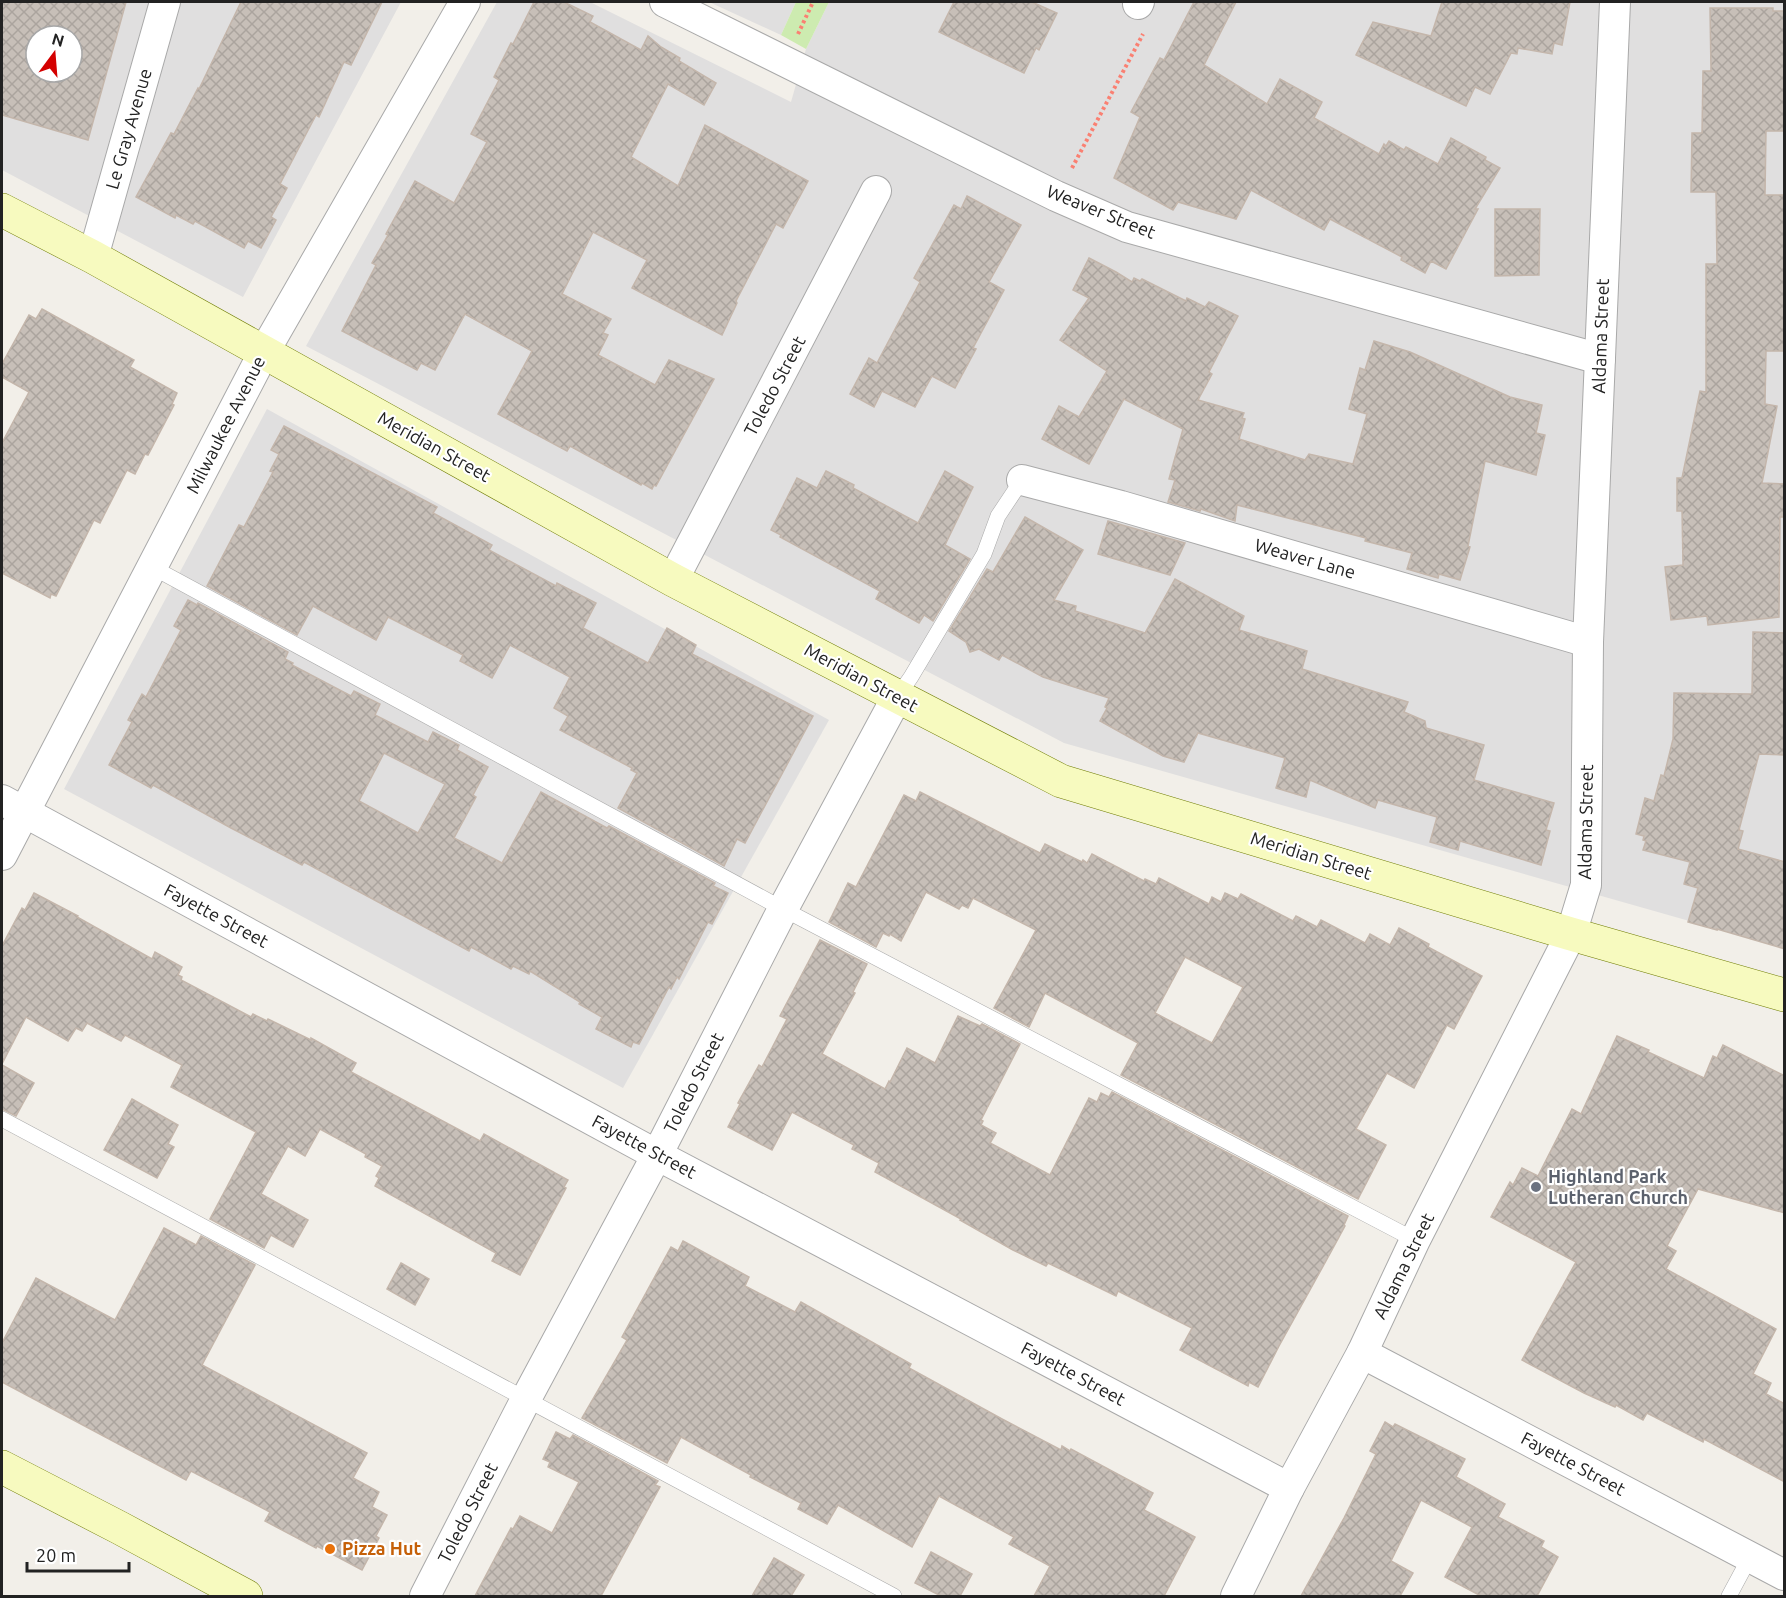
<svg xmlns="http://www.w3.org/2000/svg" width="1786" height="1598" viewBox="0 0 1786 1598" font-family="Ubuntu,sans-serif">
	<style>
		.residential { fill: #e0dfdf; fill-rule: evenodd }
		.grass { fill: #cdebb0 }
		.building { fill: url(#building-cross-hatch); stroke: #c4b6ab; stroke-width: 1.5; fill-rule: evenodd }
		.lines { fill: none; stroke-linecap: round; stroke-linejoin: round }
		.lane-casing { stroke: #a9a9a9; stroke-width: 16 }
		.street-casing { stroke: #a9a9a9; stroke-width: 32 }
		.secondary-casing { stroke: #707d05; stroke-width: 34 }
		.path { stroke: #fa8072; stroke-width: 4; stroke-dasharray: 3 3; stroke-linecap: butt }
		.lane { stroke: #fff; stroke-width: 15 }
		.street { stroke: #fff; stroke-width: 30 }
		.secondary { stroke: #f7fabf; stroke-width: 33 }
		.worship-dot { fill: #6b7280; stroke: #fff; stroke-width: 2 }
		.food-dot { fill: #e8710a; stroke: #fff; stroke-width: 2 }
		.labels { text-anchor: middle; stroke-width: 4.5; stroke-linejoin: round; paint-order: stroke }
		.street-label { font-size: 18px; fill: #222; stroke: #fff }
		.worship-label { font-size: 18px; font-weight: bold; fill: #5b616d; stroke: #fff; text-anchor: start }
		.food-label { font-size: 18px; font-weight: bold; fill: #c56008; stroke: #fff; text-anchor: start }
	</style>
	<defs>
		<pattern id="building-cross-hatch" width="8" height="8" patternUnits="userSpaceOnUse" patternTransform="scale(1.5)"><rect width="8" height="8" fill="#c7bfb8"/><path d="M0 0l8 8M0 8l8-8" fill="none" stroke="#aba49e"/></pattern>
	</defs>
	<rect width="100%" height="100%" fill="#f2efe9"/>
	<g class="residential">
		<path d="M2 2H401L243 297 2 170ZM36 36H72V72H36Z"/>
		<path d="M497 2H590L791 102 806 49 829 2H1784V948L1064 743 306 346Z"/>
		<path d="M709 2H796L781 35Z"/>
		<path d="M267 409 829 720 623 1088 64 789Z"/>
	</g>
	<path class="grass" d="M796 2H829L806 49 781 35Z"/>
	<g class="building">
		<path d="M2 2H126L88 140 2 115ZM36 36H72V72H36Z"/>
		<path d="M241 2H382L351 65 344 62 319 117 316 115 280 184 287 188 271 217 276 220 261 248 248 241 244 248 195 221 193 224 176 215 175 218 136 197 171 133 174 134 198 88 199 89Z"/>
		<path d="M534 2H564L593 16 590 22 641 50 648 36 661 47 680 58 679 61 716 83 704 105 668 84 631 157 678 186 705 125 808 181 783 228 776 224 736 301 737 303 722 335 632 288 647 260 593 232 562 294 611 319 603 333 608 335 598 355 655 385 669 360 714 379 656 486 654 485 652 489 642 483 641 485 570 446 567 451 498 414 532 351 465 314 435 370 421 363 417 370 342 331 376 265 372 263 388 235 386 234 415 181 454 203 487 142 471 134 499 80 494 77 511 43 513 44Z"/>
		<path d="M954 2H1032L1057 13 1039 50 1036 48 1024 73 939 32Z"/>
		<path d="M1194 2H1236L1204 65 1267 104 1280 79 1322 102 1314 118 1379 154 1384 144 1386 146 1389 141 1404 150 1406 147 1438 164 1451 138 1486 157 1485 160 1500 168 1475 209H1478L1446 269 1431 261 1425 273 1401 260 1402 257 1330 219 1324 230 1251 190 1236 219 1178 202 1173 210 1114 178 1140 117 1131 112 1160 58 1164 60Z"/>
		<path d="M1442 2H1570L1562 45 1554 43 1552 54 1518 48 1517 54 1511 53 1490 94 1475 87 1466 106 1356 55 1373 22 1431 36Z"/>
		<path d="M1710 8H1773V11H1785V131H1766L1765 195H1785V351H1766L1765 404 1777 406 1762 483 1785 484V517H1780L1779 617 1708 625 1707 616 1671 620 1665 567 1683 565 1682 511H1677V478H1682L1700 391 1706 392V264H1717L1716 192H1691L1692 133H1702L1703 71H1711Z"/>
		<path d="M967 196 1021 225 989 282 1004 290 973 348 976 349 955 388 932 376 915 407 882 391 874 407 850 394 869 358 877 363 920 282 914 278 954 205 961 209Z"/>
		<path d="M1495 209H1540L1539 275 1495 276Z"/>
		<path d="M1089 258 1116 272 1132 282 1134 278 1140 281 1142 279 1186 301 1187 298 1205 307 1209 302 1238 316 1209 372 1212 374 1198 400 1244 413 1242 418 1245 419 1239 439 1305 460 1309 454 1353 464 1367 414 1349 409 1360 368 1365 370 1374 341 1410 352 1510 397 1542 405 1536 433 1545 435 1536 475 1485 461 1468 546 1470 547 1460 580 1439 574 1438 578 1407 569 1412 553 1365 541 1366 538 1237 505 1235 521 1201 509 1200 511 1168 502 1175 480 1169 479 1183 429 1124 399 1089 464 1042 439 1059 406 1079 417 1107 371 1060 340 1089 298 1073 290Z"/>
		<path d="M42 309 134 360 130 367 177 393 172 404 174 405 148 455 145 454 135 474 127 470 100 523 94 520 56 596 51 594 50 598 2 573V443L29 392 2 377V364L29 315 36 319Z"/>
		<path d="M284 426 437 507 433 513 492 545 489 550 556 586 557 583 596 603 583 628 648 663 667 628 696 645 692 654 813 716 745 843 737 839 724 866 618 808 637 773 631 770 632 768 560 730 568 716 554 708 570 677 510 645 492 678 460 661 463 655 388 617 376 640 313 606 297 635 207 586 239 525 244 527 273 472 270 471 279 454 271 450Z"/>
		<path d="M826 471 854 485 853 488 918 523 945 471 973 487 945 545 970 559 933 621 924 615 919 623 876 599 880 591 780 537 781 535 771 530 797 478 817 488Z"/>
		<path d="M1025 517 1083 550 1054 600 1076 606 1075 611 1145 633 1175 579 1244 616 1239 630 1307 651 1302 669 1408 702 1404 712 1425 721 1426 728 1484 745 1474 780 1554 803 1546 830 1550 831 1541 865 1460 841 1458 850 1430 842 1437 817 1378 800 1375 808 1310 780 1306 797 1276 788 1285 758 1198 733 1184 762 1163 756 1100 721 1107 708 1105 707 1109 698 1043 677 1002 655 999 660 979 649 970 652 966 642 949 631 987 569 993 572Z"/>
		<path d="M1108 521 1185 543 1170 575 1098 554Z"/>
		<path d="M188 600 197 605 198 603 288 652 285 659 293 663 292 665 351 696 354 691 380 704 375 715 428 742 433 732 459 745 457 750 488 767 473 795 476 797 454 838 502 863 541 792 607 828 609 826 715 883 713 886 728 893 712 924 708 922 679 979 677 977 671 989 669 987 639 1044 633 1042 631 1047 596 1029 602 1017 579 1004 580 1002 530 971 529 974 513 966 511 969 471 947 469 951 304 862 302 865 231 828 153 785 151 788 109 765 132 722 128 720 142 694 146 697 181 630 174 626ZM384 753 445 784 418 833 359 801Z"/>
		<path d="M1753 632 1785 633V755L1759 754 1739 830 1743 831 1738 849 1785 862V949L1717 929V930L1688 922 1698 888 1684 884 1690 862 1643 850 1646 841 1643 840 1644 836 1636 834 1645 798 1654 801 1661 775 1664 776 1673 739 1674 693 1752 694Z"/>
		<path d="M920 792 1040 853 1045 844 1082 862 1083 860 1087 863 1092 854 1144 881 1145 879 1156 884 1159 878 1209 904 1212 897 1221 902 1225 893 1238 899 1241 894 1293 921 1296 916 1317 927 1321 920 1365 943 1370 934 1390 945 1399 928 1429 944 1428 947 1482 976 1454 1029 1447 1025 1414 1088 1387 1073 1356 1129 1386 1145 1358 1199 1121 1075 1138 1043 1045 993 1029 1027 994 1008 1036 930 973 898 968 908 962 905 959 909 926 892 901 941 890 934 889 936 883 933 876 947 829 922 848 883 856 887 904 795 916 801ZM1185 957 1243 987 1212 1043 1155 1013Z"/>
		<path d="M34 893 78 916 77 917 152 959 155 952 182 967 178 975 182 977 181 980 251 1017 253 1014 267 1021 268 1019 311 1040V1038L356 1063 351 1072 480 1141 484 1134 568 1180 564 1187 566 1188 520 1275 492 1261 496 1253 375 1186 379 1178 376 1176 382 1166 365 1157 366 1154 320 1129 305 1156 288 1146 261 1194 308 1220 293 1247 271 1235 264 1248 210 1219 256 1132 171 1087 182 1065 125 1035 121 1041 87 1023 82 1031 76 1028 68 1041 26 1017 2 1064V946L22 908 25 910Z"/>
		<path d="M820 940 867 964 853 992 855 993 822 1054 885 1089 889 1081 890 1082 907 1048 935 1063 958 1016 980 1026 982 1024 1020 1044 981 1120 983 1121 981 1125 996 1133 990 1143 1050 1175 1089 1098 1097 1102 1101 1093 1109 1097 1112 1092 1348 1216 1344 1225 1345 1226 1332 1250 1279 1346 1258 1387 1249 1382 1248 1386 1180 1350 1192 1328 1118 1291 1116 1296 1048 1263 1046 1266 1013 1250 960 1220 961 1219 875 1172 879 1163 852 1149 854 1145 792 1112 772 1150 728 1127 740 1104 738 1103 759 1065 762 1067 787 1019 780 1016Z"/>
		<path d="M1617 1036 1649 1050 1648 1052 1704 1078 1713 1056 1717 1058 1723 1045 1785 1076V1213L1698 1189 1667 1246 1676 1251 1666 1269 1776 1329 1753 1374 1771 1383 1766 1394 1785 1404V1482L1704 1439 1703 1442 1647 1413 1643 1420 1616 1405 1615 1407 1584 1393 1522 1360 1576 1262 1491 1217 1510 1182 1513 1185 1522 1168 1538 1176 1572 1109 1581 1114Z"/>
		<path d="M2 1065 34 1083 16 1116 2 1109Z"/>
		<path d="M132 1099 178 1125 168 1144 174 1147 157 1178 104 1150Z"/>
		<path d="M164 1228 196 1245 201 1236 255 1265 202 1365 367 1453 353 1478 379 1492 372 1507 387 1515 376 1536 379 1538 362 1570 317 1546 316 1548 265 1521 270 1512 191 1471 186 1480 2 1382V1343L36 1278 115 1320Z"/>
		<path d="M683 1241 749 1277 745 1286 768 1298 795 1312 801 1302 911 1364 909 1368 1002 1419 1061 1450 1062 1446 1070 1451 1071 1449 1153 1493 1144 1510 1195 1537 1164 1596H1034L1050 1566 1009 1544 1014 1537 939 1496 912 1547 838 1505 827 1524 798 1509 801 1503 750 1477 751 1475 681 1437 667 1463 582 1418 627 1340 622 1337 671 1247 678 1251Z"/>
		<path d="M401 1263 429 1279 415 1305 387 1289Z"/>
		<path d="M1385 1422 1393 1427 1395 1424 1465 1459 1456 1477 1505 1504 1498 1517 1544 1541 1541 1547 1558 1557 1537 1596H1481L1445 1577 1472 1527 1421 1500 1391 1561 1413 1573 1400 1596H1301L1344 1518 1376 1454 1370 1451Z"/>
		<path d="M556 1432 570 1439 573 1435 658 1481 655 1485 660 1487 601 1596H475L511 1528 513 1529 520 1516 552 1533 579 1482 548 1467 550 1462 543 1459Z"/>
		<path d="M931 1552 972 1574 960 1596H941L915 1583Z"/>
		<path d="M774 1558 804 1575 791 1596H752Z"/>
	</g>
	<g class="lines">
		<g class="lane-casing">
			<g id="lane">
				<path d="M152 567 783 909 1415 1240"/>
				<path d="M897 697 911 677 984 554 998 516 1022 480"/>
				<path d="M2 1119 894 1596"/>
				<path d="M1729 1596 1750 1557"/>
			</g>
		</g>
		<g class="street-casing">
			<g id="street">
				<path d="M665 2 1056 196 1127 227 1600 359"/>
				<path d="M1138 4 1139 2"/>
				<path d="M93 257 165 2"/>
				<path d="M1022 480 1121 506 1588 642"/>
				<path d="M673 580 876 191"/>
				<path d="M2 800 657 1155 1289 1488"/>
				<path d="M2 855 264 352 465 2"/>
				<path d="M1362 1353 1784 1575"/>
				<path d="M425 1596 526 1399 657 1155 783 909 897 697"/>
				<path d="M1236 1596 1289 1488 1362 1353 1415 1240 1571 934 1586 885 1588 642 1615 2"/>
			</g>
		</g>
		<g class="secondary-casing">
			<g id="secondary">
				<path d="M2 210 93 257 673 580 1061 781 1571 934 1784 995"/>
				<path d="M2 1467 120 1528 246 1596"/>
			</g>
		</g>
		<g class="path">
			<path d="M798 34 813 2"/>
			<path d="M1072 168 1143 34"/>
		</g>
		<use href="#lane" class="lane"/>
		<use href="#street" class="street"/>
		<use href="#secondary" class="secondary"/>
	</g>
	<circle class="worship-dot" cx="1536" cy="1187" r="6"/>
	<circle class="food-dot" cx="330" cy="1549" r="6"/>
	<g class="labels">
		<g class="street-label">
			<text transform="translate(129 129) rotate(-74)" y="6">Le Gray Avenue</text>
			<text transform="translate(1101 212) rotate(22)" y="6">Weaver Street</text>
			<text transform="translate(1601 336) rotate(-88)" y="6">Aldama Street</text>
			<text transform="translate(775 386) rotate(-62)" y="6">Toledo Street</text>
			<text transform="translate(226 425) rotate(-63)" y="6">Milwaukee Avenue</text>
			<text transform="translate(434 447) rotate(29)" y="6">Meridian Street</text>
			<text transform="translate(1305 559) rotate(16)" y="6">Weaver Lane</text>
			<text transform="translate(861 678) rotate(28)" y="6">Meridian Street</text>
			<text transform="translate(1586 822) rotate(-89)" y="6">Aldama Street</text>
			<text transform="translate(1311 856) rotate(17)" y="6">Meridian Street</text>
			<text transform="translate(216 916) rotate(28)" y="6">Fayette Street</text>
			<text transform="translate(694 1083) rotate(-63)" y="6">Toledo Street</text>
			<text transform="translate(644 1147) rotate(28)" y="6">Fayette Street</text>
			<text transform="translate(1404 1266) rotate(-64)" y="6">Aldama Street</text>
			<text transform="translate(1073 1374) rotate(28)" y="6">Fayette Street</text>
			<text transform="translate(1573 1464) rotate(28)" y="6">Fayette Street</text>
			<text transform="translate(468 1513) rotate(-63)" y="6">Toledo Street</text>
		</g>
		<g class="worship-label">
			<text x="1548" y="1183">Highland Park<tspan x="1548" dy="21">Lutheran Church</tspan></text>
		</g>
		<g class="food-label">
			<text x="342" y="1555">Pizza Hut</text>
		</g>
	</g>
	<rect width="1786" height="1598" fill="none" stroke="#222222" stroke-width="6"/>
	<g transform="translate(54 54) rotate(16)"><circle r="28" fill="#ffffff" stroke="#a7a7a7" stroke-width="1.5"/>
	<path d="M0-4.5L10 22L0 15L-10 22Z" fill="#d40000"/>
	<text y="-9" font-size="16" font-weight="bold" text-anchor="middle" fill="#222222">N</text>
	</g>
	<path d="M27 1562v9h102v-9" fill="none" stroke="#222222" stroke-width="3"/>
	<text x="36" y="1562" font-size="18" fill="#222222" stroke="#ffffff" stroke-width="4.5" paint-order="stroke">20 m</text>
</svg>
